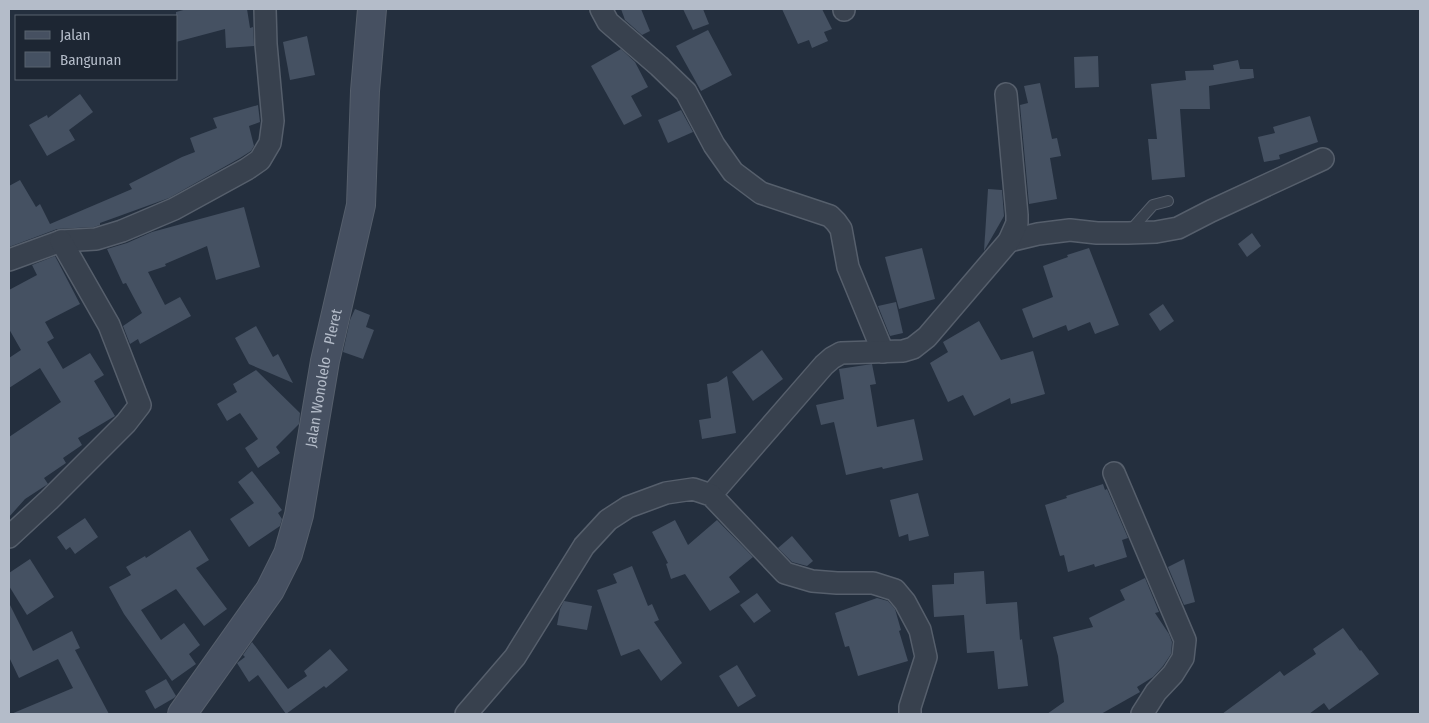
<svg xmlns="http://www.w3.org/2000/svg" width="1429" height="723" viewBox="0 0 1429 723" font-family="'Fira Sans Condensed',sans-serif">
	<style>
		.building { fill: #455162 }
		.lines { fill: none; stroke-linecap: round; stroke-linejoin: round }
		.lane-casing { stroke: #565f6c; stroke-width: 12 }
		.street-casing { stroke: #565f6c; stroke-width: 24 }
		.secondary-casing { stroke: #565f6c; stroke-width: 30 }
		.lane { stroke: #38414e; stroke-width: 10 }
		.street { stroke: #38414e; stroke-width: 21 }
		.secondary { stroke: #465061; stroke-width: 28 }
		.labels { text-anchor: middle; stroke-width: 4; stroke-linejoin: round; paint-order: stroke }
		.street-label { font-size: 15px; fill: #b4bcc9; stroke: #1d2633 }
	</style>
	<rect width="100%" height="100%" fill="#242f3e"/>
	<g class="building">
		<path d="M187 9H247L250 28 253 27 254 46 226 48 225 29 176 42V12Z"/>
		<path d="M621 9H641L650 31 642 35 625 20Z"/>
		<path d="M683 9H703L709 24 693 30Z"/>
		<path d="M782 9H822L832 29 824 32 828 41 812 48 809 40 798 44Z"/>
		<path d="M708 30 732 75 701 91 676 46Z"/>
		<path d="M307 36 315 75 290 80 283 42Z"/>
		<path d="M621 49 635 62 648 87 631 96 642 116 624 125 591 66Z"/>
		<path d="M1098 56 1099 87 1075 88 1074 57Z"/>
		<path d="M1238 60 1240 69H1253L1254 78 1209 86 1210 109H1180L1185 177 1152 180 1148 139H1157L1151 84 1186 80 1185 71 1214 70 1213 65Z"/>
		<path d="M1040 83 1052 139 1057 138 1061 156 1050 158 1057 199 1029 204 1020 105 1028 103 1024 86Z"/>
		<path d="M80 94 93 112 69 130 75 140 47 156 29 125 47 115 48 118Z"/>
		<path d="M258 105 260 122 249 126 254 146 251 151 240 158 169 198 100 223V225L94 227 57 229 9 247V186L20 180 36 207 40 204 50 224 132 189 129 184 182 157 195 152 190 138 217 128 213 118Z"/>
		<path d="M681 110 693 132 668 143 658 120Z"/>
		<path d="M1310 116 1318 142 1279 155 1280 159 1264 162 1258 137 1275 133 1273 127Z"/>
		<path d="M988 189 1002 190 1004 216 984 251Z"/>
		<path d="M244 207 260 267 216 280 207 246 165 264 166 266 148 272 165 305 180 297 191 316 140 344 138 339 130 344 123 326 142 313 126 283 123 284 107 249 127 243 152 232Z"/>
		<path d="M1252 233 1261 246 1247 257 1238 244Z"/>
		<path d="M922 248 935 299 899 309 885 257Z"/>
		<path d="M1089 248 1119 325 1095 334 1090 322 1068 331 1066 325 1033 338 1022 309 1053 297 1043 266 1068 257 1067 255Z"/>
		<path d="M55 256 80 304 45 322 54 338 47 342 63 369 90 353 104 375 94 381 115 416 78 438 82 445 63 458 66 463 44 478 48 484 25 499 9 517V437L61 402 40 368 9 388V358L21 350 9 329V290L37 275 32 265Z"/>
		<path d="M896 302 903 333 890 336 878 306Z"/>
		<path d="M1163 304 1174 321 1160 331 1149 314Z"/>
		<path d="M355 309 370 315 366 327 374 330 363 359 343 352 350 320Z"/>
		<path d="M979 321 1001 360 1033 351 1045 394 1011 404 1010 398 974 416 963 395 948 402 930 363 948 352 943 342Z"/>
		<path d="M256 326 273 357 278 354 293 383 249 364 235 338Z"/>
		<path d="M762 350 783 379 753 401 732 372Z"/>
		<path d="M872 364 876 384 870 385 877 427 914 419 923 460 883 469 882 467 846 475 834 422 821 425 816 405 844 399 839 369Z"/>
		<path d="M256 370 300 413 299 424 276 447 280 453 258 468 245 448 258 439 240 413 227 421 217 404 237 392 233 384Z"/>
		<path d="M727 376 736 433 702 439 699 420 711 418 707 384 718 382Z"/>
		<path d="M252 471 282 510 278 513 282 519 280 526 249 547 230 519 254 503 238 482Z"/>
		<path d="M1103 484 1105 490 1107 489 1128 538 1122 540 1127 557 1095 567 1094 564 1068 572 1064 555 1060 556 1045 505 1067 498 1066 496Z"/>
		<path d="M918 493 929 536 909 541 908 534 899 537 890 500Z"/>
		<path d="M85 518 98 537 75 554 70 547 66 550 57 537Z"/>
		<path d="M675 520 688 545 717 520 753 557 729 577 740 592 710 611 685 574 671 579 666 564 668 563 652 532Z"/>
		<path d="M190 530 209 560 196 568 227 609 204 626 176 589 141 610 161 640 184 623 200 645 189 654 196 664 172 681 124 614 109 587 131 575 126 567 145 556 146 558Z"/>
		<path d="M792 536 813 561 807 566 792 562 778 548Z"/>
		<path d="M30 559 54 597 27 615 9 586V573Z"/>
		<path d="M1184 559 1195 602 1184 605 1168 567Z"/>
		<path d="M632 566 648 606 652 604 659 620 654 622 682 663 661 681 639 649 621 656 597 590 617 583 613 574Z"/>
		<path d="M984 571 986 604 1017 602 1020 640 1022 639 1028 686 998 689 994 651 967 653 964 615 934 617 932 585 954 584V573Z"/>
		<path d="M1145 578 1159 612 1155 613 1169 634 1172 642 1171 654 1163 666 1153 677 1137 687 1140 692 1101 714H1047L1064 702 1058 656 1053 637 1093 627 1089 618 1125 600 1120 590Z"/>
		<path d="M757 593 771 611 754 623 740 605Z"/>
		<path d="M877 598 888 601 895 609 901 630 899 631 908 661 858 676 849 646 845 647 835 613Z"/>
		<path d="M564 601 592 606 587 630 557 625 560 609Z"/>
		<path d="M9 603 33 651 72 631 80 648 75 650 109 714H11L73 688 58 659 19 678 9 657Z"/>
		<path d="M1343 628 1360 651 1361 650 1379 674 1329 710 1324 703 1309 714H1222L1280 671 1284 676 1316 654 1313 649Z"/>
		<path d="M252 642 288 689 307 676 304 671 330 649 348 670 326 688 324 686 286 714 258 675 249 682 237 663 245 657 243 655Z"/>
		<path d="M737 665 756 696 738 707 719 676Z"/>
		<path d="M166 679 176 696 174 698 155 709 145 691Z"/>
	</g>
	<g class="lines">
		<g class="lane-casing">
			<path id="lane" d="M1129 232 1153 205 1168 201"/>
		</g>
		<g class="street-casing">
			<g id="street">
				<path d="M601 9 608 22 659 66 686 92 714 145 733 172 761 193 830 216 836 222 841 229 848 267 883 352"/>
				<path d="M844 9V10"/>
				<path d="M1009 241 1038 234 1070 230 1097 233H1128L1156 232 1178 228 1211 211 1323 159"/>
				<path d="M9 260 61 241 96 239 122 231 174 209 247 169 260 160 270 143 273 121 266 44 265 9"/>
				<path d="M1114 473 1185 640 1183 658 1173 674 1156 692 1142 714"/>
				<path d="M711 495 824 365 832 358 841 353 903 351 913 348 927 337 1009 241 1017 223V215L1006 94"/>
				<path d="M9 537 49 500 126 423 140 405 109 325 61 241"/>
				<path d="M466 714 515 657 584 546 608 520 628 507 666 493 693 489 711 495 785 573 812 581 837 583H873L895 590 905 602 920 630 926 657 910 707V714"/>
			</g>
		</g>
		<g class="secondary-casing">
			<g id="secondary">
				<path id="s1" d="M182 714 270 590 288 554 299 515 325 361 361 205 365 91 372 9"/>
			</g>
		</g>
		<use href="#lane" class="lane"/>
		<use href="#street" class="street"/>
		<use href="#secondary" class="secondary"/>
	</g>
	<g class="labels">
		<g class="street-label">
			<text dy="5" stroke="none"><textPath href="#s1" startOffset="372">Jalan Wonolelo - Pleret</textPath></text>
		</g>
	</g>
	<rect width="1429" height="723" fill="none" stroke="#b4bcc9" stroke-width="20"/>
	<rect x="15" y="15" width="162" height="65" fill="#1d2633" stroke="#59626f"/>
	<rect x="25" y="31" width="25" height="8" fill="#465061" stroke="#59626f"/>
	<text x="60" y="40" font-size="15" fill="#b4bcc9">Jalan</text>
	<rect x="25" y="52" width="25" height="15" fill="#455162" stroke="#59626f"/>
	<text x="60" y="65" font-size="15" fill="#b4bcc9">Bangunan</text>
</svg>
